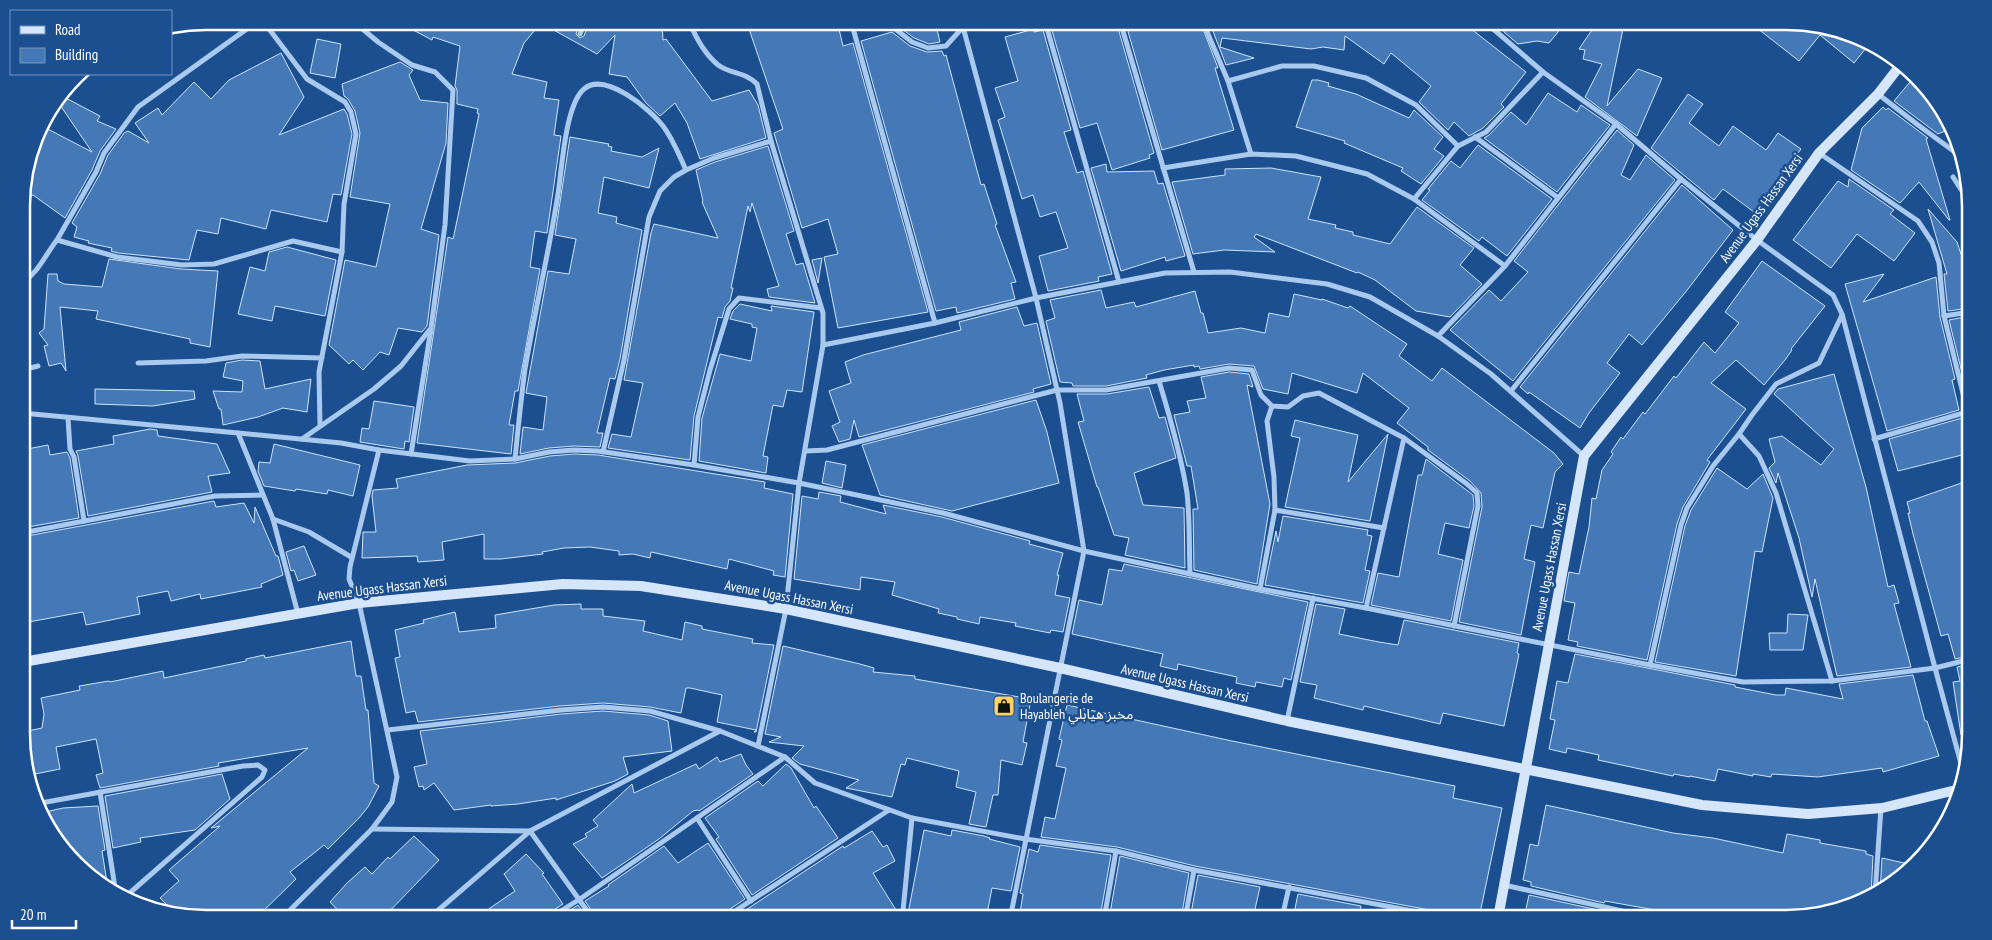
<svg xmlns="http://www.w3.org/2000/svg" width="1992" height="940" viewBox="0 0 1992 940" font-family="'PT Sans Narrow','Noto Sans Arabic',sans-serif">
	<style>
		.building { fill: #4478b7; stroke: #cfe3fa }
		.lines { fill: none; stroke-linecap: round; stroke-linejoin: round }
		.street { stroke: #a9c9ee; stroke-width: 5 }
		.secondary { stroke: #d6e6fa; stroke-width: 10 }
		.labels { text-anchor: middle; stroke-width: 5; stroke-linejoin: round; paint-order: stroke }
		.street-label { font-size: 14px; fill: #fff; stroke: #1b4f8f }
		.poi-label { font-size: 14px; fill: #fff; stroke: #1b4f8f; text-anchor: start }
		.rim { fill: none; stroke: #fff; stroke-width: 2.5 }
	</style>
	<rect width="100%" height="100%" fill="#1b4f8f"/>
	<g class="building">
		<path d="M395 21H580L576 34 580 38 584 36 589 21H662L663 40 666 39 712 101 749 90 758 105 766 138 700 159 687 123 675 103 660 116 646 103 627 77 609 74 615 35 597 54 541 23 524 43 512 74 547 82 544 98 559 100 554 135 561 136 547 233 535 231 530 267 540 269 518 391H515L509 425H514L511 454 417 443 448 237 453 239 454 235 479 114 477 113 478 109 457 104V90L455 86 460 46 433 37 432 40 415 31 394 24Z"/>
		<path d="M763 21H837L843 46 853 43 928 312 838 328 824 257 838 254 828 219 802 228 774 133 783 129 748 26Z"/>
		<path d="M917 21H935L940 42 929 44 914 38 902 29 918 24Z"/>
		<path d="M1074 21H1116L1154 153 1149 155 1150 158 1112 170 1097 123 1080 128 1051 27Z"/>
		<path d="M1125 21H1200L1218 68H1215L1234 130 1162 150Z"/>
		<path d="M1209 21H1461L1526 72 1501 104 1504 107 1483 128 1469 136 1454 122 1448 130 1419 102 1431 86 1391 53 1384 64 1345 36 1344 50 1323 47 1311 49 1222 38 1220 47 1254 58 1226 65Z"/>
		<path d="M1501 21H1567L1549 43 1537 41 1518 44 1504 32Z"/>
		<path d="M1598 21H1621L1623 29 1607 106 1638 69 1662 78 1637 136 1585 97 1602 64 1583 59 1585 50 1579 49Z"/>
		<path d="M1748 21H1786L1857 35 1870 43 1854 63 1820 35 1799 61Z"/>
		<path d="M1034 29V32L1043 30 1071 130 1064 132 1077 173 1083 171 1112 274 1098 277 1099 281 1048 291 1039 256 1068 248 1056 212 1040 217 1033 195 1022 199 998 120 1005 117 995 88 1018 81 1005 37Z"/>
		<path d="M892 32 910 46 927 52 942 51 944 56 946 55 981 185 984 184 997 224 995 225 1016 282 1011 283 1015 299 957 313 956 307 936 311 861 41Z"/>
		<path d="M317 39 341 44 335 78 310 73Z"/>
		<path d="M281 53 304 97 279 135 344 109 347 114 352 134 341 195 333 194 327 222 271 210 266 229 221 218 218 234 197 230 189 260 118 253 111 251 112 248 88 243 89 241 74 237 77 227 72 223 100 174 108 155 124 133 128 131 149 143 135 123 158 108 162 115 194 82 211 99 229 80Z"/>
		<path d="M400 62 413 70 409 75 420 100 448 103 446 143 421 229 439 235 427 326 422 332 398 328 389 355 380 352 363 370 353 360 349 364 329 345 345 260 376 267 390 204 350 197 360 133 355 111 348 99 344 96 342 84Z"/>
		<path d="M1915 76 1933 94 1952 128 1938 134 1894 101Z"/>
		<path d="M1312 80H1318L1329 83 1328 86 1356 94 1409 118 1414 110 1443 137 1434 149 1444 156 1421 184 1401 171 1403 168 1344 143 1345 141 1296 127Z"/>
		<path d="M1548 93 1577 112 1581 105 1610 125 1557 192 1484 138 1489 135 1511 112 1526 125Z"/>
		<path d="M1688 94 1703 104 1689 123 1719 146 1733 126 1766 150 1778 133 1801 149 1754 212 1723 189 1714 200 1651 148Z"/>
		<path d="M62 96 100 116 97 121 116 129 100 151 92 170 65 218 33 195 22 202V194L40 125 92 152 58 102Z"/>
		<path d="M1883 107 1886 110 1888 108 1928 138 1926 139 1950 220H1949L1919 182 1900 203 1851 170 1862 128Z"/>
		<path d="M1617 130 1634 145 1621 175 1630 180 1646 155 1675 180 1513 381 1450 330 1489 290 1501 301 1528 272 1514 261Z"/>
		<path d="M570 137 609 144 608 146 612 147 611 151 642 157 659 148 649 188 604 177 598 213 617 217 616 223 642 230 620 359 615 379 610 378 597 433H603L600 447 574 446 549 448 520 454 523 427 543 430 547 397 526 393 548 271 569 274 576 239 555 235Z"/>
		<path d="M1478 145 1552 199 1507 256 1482 237 1479 241 1422 200 1430 190 1428 189 1451 161 1460 168Z"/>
		<path d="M768 146 794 231 786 234 796 265 803 263 815 303 769 297 767 289 779 286 752 203 750 212 748 206 731 288H733L730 301 725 307 722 318 718 317 694 416 690 460 608 448 612 434 631 437 643 383 624 380 651 233 654 224 718 238 702 202 703 201 696 170 715 162Z"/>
		<path d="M1106 164 1107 172 1154 171 1158 184 1163 183 1185 256 1166 261 1165 257 1121 271 1091 168Z"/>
		<path d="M1271 168 1321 177 1308 219 1336 225 1335 228 1353 232V235L1390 244 1417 207 1474 248 1460 265 1482 284 1450 317 1416 311 1375 280 1358 272 1357 273 1256 234 1254 237 1275 252 1224 250 1193 254 1172 182 1225 175V169Z"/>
		<path d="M1849 179 1894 210 1890 214 1915 233 1894 261 1857 234 1831 268 1793 240 1838 181 1848 187Z"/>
		<path d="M1682 185 1733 230 1688 289 1642 345 1629 334 1607 363 1620 373 1589 413 1580 428 1529 392 1528 394 1520 387Z"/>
		<path d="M1928 209 1957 242 1963 260 1969 258 1970 308 1948 311 1944 274H1947Z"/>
		<path d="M287 247 336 260 325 316 275 306 272 321 238 314 250 267 265 271 269 252Z"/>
		<path d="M822 258 818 283 812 260Z"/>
		<path d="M109 259 181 269 218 271 210 347 190 343V339L96 319 98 311 60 307 66 371 61 363 49 366 44 346 48 345 39 333 44 329 48 274H57L58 281 64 284 102 287Z"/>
		<path d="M1762 261 1825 306 1791 349 1792 350 1785 360 1764 385 1736 360 1711 383 1746 409 1707 460 1710 462 1683 507 1677 524 1647 660 1577 646 1578 642 1568 640 1575 603 1564 601 1569 572 1579 574 1589 527 1592 498 1596 499 1602 470 1613 454 1611 452 1621 437 1623 439 1643 412 1645 414 1674 376 1676 378 1704 342 1715 353 1739 323 1725 312Z"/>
		<path d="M1884 274 1863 302 1936 277 1940 317 1955 379 1952 380 1959 410 1887 431 1845 284Z"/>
		<path d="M1101 290 1106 308 1134 302 1136 307 1195 291 1201 313H1203L1208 333 1241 328 1265 333 1269 313 1289 317 1294 294 1322 300V299L1348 308 1350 306 1407 344 1399 356 1432 381 1442 368 1554 453 1563 464 1555 472 1543 528 1531 525 1524 559 1535 562 1521 635 1459 622 1482 507 1481 493 1470 481 1428 450V447L1397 423 1409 408 1363 373 1357 393 1292 373 1288 394 1263 389 1254 366 1229 364 1200 369 1199 366 1194 367V365L1164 370 1146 375 1147 378 1106 386H1073L1072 383 1060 382 1046 321 1055 318 1050 300Z"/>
		<path d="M740 304 772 311 771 306 814 312 802 392 787 390 783 407 773 405 763 456 768 457 766 473 699 461 702 418 720 354 751 361 757 328 752 327V324L730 319 733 311Z"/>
		<path d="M1017 307 1024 326 1037 323 1051 384 1033 389 1034 392 859 437 854 420 850 439 839 442 832 426 840 422 829 391 851 383 845 362 863 355 961 330 959 322Z"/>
		<path d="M1970 316V375L1963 377 1949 320Z"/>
		<path d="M242 360 260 361 265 389 311 379 307 412 283 408 258 417 223 425 221 409H219L213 391 242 392 243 381 223 377 226 363Z"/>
		<path d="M1229 372 1249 374 1253 387 1247 385 1270 504 1257 584 1194 570 1193 509H1198L1191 466H1187L1174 415 1190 412 1187 401 1206 398 1201 377Z"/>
		<path d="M1834 374 1866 487 1888 587 1894 585 1899 603 1894 604 1911 667 1837 676 1815 579 1812 597 1799 538 1778 473 1776 483 1769 468 1775 462 1769 439 1782 436 1821 465 1834 449 1774 394 1778 389Z"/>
		<path d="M1149 387 1159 418 1165 417 1176 458 1134 473 1143 505 1184 508 1185 568 1125 555 1129 538 1114 535 1098 487H1097L1078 422 1084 421 1077 394H1107Z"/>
		<path d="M95 389 194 391 195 399 153 406 95 404Z"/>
		<path d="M1036 400 1047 432 1059 483 952 511 880 495 862 445Z"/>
		<path d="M374 401 414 407 409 442 405 441 404 449 360 442 362 428 369 429Z"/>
		<path d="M1962 418 1970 445V453L1898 471 1889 439Z"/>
		<path d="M1295 420 1358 435 1348 482 1388 434 1370 521 1285 507 1300 438 1291 436Z"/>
		<path d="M150 429 157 430 158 436 217 444 230 473 208 476 212 492 88 516 78 456 76 451 114 444 113 436Z"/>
		<path d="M274 444 360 465 353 496 328 490 327 494 296 489 295 491 264 486 258 471 259 462 270 463Z"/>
		<path d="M48 445 50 455 67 452 70 458 79 518 22 528V450Z"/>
		<path d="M574 454 598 455 765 482 764 488 793 494 785 577 773 575 774 571 729 559 727 569 651 552 650 558 633 554 619 555V551L590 547 564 548 542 552 543 554 501 559H484V534L442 542 444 560 418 562 417 556 362 558 363 532H376L372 496 373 490 398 488 396 479 467 465 515 463 550 456Z"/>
		<path d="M1426 459 1473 495 1474 506 1469 528 1445 523 1438 554 1463 560 1451 621 1371 605 1378 573 1399 577 1418 475H1422Z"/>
		<path d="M826 461 846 465 842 488 822 483Z"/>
		<path d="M1717 468 1747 489 1763 474 1773 498 1762 552 1755 551 1736 676 1655 662 1685 526 1691 510Z"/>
		<path d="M1970 480 1971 655 1955 659 1948 634 1941 636 1913 534 1908 513H1910L1907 502Z"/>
		<path d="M819 492 841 496 840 502 886 514 883 505 942 517 1030 541 1029 544 1063 553 1057 575H1059L1055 595 1070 598 1063 632 1051 630 1050 633 1015 626 1016 623 980 617 979 624 957 619V617L938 613 939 609 892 595 895 582 861 577 860 590 794 579 802 496 818 499Z"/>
		<path d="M214 501 216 507 244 503 254 523 255 507 276 556H278L283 575 261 584 262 587 201 599 200 594 171 601 168 591 137 597 140 614 86 625 83 612 23 623 22 537Z"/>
		<path d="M1283 516 1368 530 1367 535 1372 536 1365 570 1370 571 1363 603 1265 585 1276 531 1278 542Z"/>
		<path d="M304 546 316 575 298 581 294 570 291 571 286 552Z"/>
		<path d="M1124 564 1308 602 1291 680 1284 678 1282 687 1256 682 1255 687 1236 683 1237 677 1214 672 1178 664 1177 670 1160 666 1163 654 1072 634 1079 600 1102 605 1109 569 1122 571Z"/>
		<path d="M581 604V609H603V616L645 621 643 631 682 640 685 622 702 626V629L753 639 752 643 774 645 756 732H754L756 730 717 722 722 695 690 688H686L681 713 650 707 603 703 560 706 418 722 415 711 406 713 395 658 400 657 395 630 424 623 423 620 455 612 459 632 496 628 495 615 554 605Z"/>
		<path d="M1316 604 1345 609 1339 634 1379 642 1398 645 1404 620 1519 643 1517 653 1519 654 1504 726 1443 713 1440 724 1364 706 1363 710 1314 698 1317 685 1300 682Z"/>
		<path d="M1788 614 1808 615 1803 650H1770L1769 633H1787Z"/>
		<path d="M351 641 356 676H361L366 710H368L374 783 379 786 368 807 359 818 328 849 324 845 290 872 296 879 255 919H206L174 912 160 898 179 881 169 870 220 826 211 828 308 748 218 763 219 766 100 788 96 775 103 773 96 739 56 747 60 769 30 775 23 758V732L42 728 44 714 41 698 80 690 79 686 109 681 110 682 163 671 164 678 246 661V659L264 655 265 658Z"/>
		<path d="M783 646 860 664 874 668 873 672 915 676V679L1031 699 1023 742 1027 743 1022 765 1001 760 998 795H993L986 827 969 824 976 792 956 787 959 771 907 758 905 765 901 764 892 797 846 788 859 780 800 764 792 758 804 746 769 742 781 737 765 734Z"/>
		<path d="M1575 654 1735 685V687L1776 695H1785L1786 688 1843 699 1839 684 1913 675 1925 721H1927L1939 756 1883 772 1882 768 1818 777 1772 774 1771 777 1753 774V776L1718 769 1715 781 1690 776V777L1674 774 1673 776 1598 760 1599 755 1567 748 1566 753 1549 749 1555 720 1550 719 1557 681 1568 683Z"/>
		<path d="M1971 664V734L1961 735 1953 682 1960 681 1957 667Z"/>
		<path d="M1067 705 1232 741 1455 786 1453 798 1502 808 1479 918H1463L1454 917 1451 914 1195 866 1117 847 1041 837 1045 817 1055 819 1066 768 1056 766 1062 740 1059 739Z"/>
		<path d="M603 711 649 715 668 721 672 751 623 757 628 774 615 781 556 800V798L518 804 491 806V805L454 810 434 783 424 790 423 786 419 787 414 767 427 764 420 731 561 714Z"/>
		<path d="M741 754 746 765 753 774 699 811 698 810 693 811 659 839 602 878 573 844 587 837 585 834 598 826 593 820 632 784 634 793 696 764 699 769 717 757 720 762Z"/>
		<path d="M786 764 791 768 814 808 816 806 838 838 752 895 716 839 719 837 705 818 758 781 763 786Z"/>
		<path d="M222 774 230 799 195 830 140 838 141 842 113 848 105 796Z"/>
		<path d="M1546 805 1673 833 1713 838 1783 853 1787 834 1820 840V843L1866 851V854L1873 856 1871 896 1845 909 1798 918H1700L1605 901 1604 903 1531 886V882L1523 880 1530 844 1538 846Z"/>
		<path d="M98 806 105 850 102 851 108 889 93 880 59 846 45 812 63 808Z"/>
		<path d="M924 830 951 836 952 830 984 836 990 838 989 839 1020 847 1011 891 992 888 986 919H907Z"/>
		<path d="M872 831 883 847 887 845 895 861 873 873 896 910 881 919H821L815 909 800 919H732L843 846 844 848Z"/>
		<path d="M414 836 439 860 382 919H346L330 902 347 883 365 867 372 874 388 857 390 859Z"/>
		<path d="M708 843 745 899 721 915 719 919H597L585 901 609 886 608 885 664 846 678 863Z"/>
		<path d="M1040 845 1111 855 1100 917 1076 912 1075 919H1019L1023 894 1020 893 1029 849 1038 852Z"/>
		<path d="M526 854 544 873 542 874 563 904 546 915 544 919H474L515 891 504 874Z"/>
		<path d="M1120 856 1189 873 1181 919H1109Z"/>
		<path d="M1882 858 1913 865 1889 887 1880 892Z"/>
		<path d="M1198 875 1260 887 1253 918 1190 919Z"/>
		<path d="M1298 894 1361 906 1359 918H1293Z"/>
		<path d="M1529 895 1603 911 1601 918H1524Z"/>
		<path d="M578 905 587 919H557Z"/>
	</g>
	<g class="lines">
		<g class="street">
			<path d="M263 21 307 79 345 102 351 112 356 134 344 204 342 252 319 372 320 426"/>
			<path d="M689 21C695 36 705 54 718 65 730 74 746 72 757 84L771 141 823 313V345L799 483 786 609 758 746"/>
			<path d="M851 21 935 323"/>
			<path d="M885 21 912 42 928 48 946 46 963 27 990 21"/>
			<path d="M960 21 963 27 1036 298 1060 403 1084 551 1010 919"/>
			<path d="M1045 21 1119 282"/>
			<path d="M1120 21 1194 272"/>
			<path d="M1204 21 1208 34 1228 81 1251 154"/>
			<path d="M1484 21 1543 72 1616 124 1681 179 1757 240 1833 295 1842 314 1935 668 1963 771"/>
			<path d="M1701 21 1704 28"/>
			<path d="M580 34 585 21"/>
			<path d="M1228 81 1282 66H1314L1366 78 1416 105 1458 146 1414 199"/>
			<path d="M1878 94 1918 125 1963 158"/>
			<path d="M1475 137 1557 197"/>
			<path d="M1458 146 1486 132 1543 72"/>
			<path d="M1819 153 1918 221 1932 242 1939 263 1944 316 1970 422"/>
			<path d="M1163 168 1251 154 1296 156 1367 174 1414 199 1505 266"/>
			<path d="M1953 177 1969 202"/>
			<path d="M57 240 96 172 104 153 138 107 258 21"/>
			<path d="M22 283C39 272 45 255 57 240L117 257 182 265 214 264 293 241 342 252"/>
			<path d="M1944 316 1970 312"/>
			<path d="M1438 336 1505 266 1616 124"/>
			<path d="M823 345 935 323 1036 298 1165 273 1230 272 1327 284 1370 297 1438 336 1491 374 1584 456"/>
			<path d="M138 363 206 361 242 356 322 358"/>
			<path d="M22 370 38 366"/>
			<path d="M1159 381C1170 417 1181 455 1187 493 1190 520 1189 547 1190 574"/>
			<path d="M1511 391 1681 179"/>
			<path d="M22 413 238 433 273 519 298 614"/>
			<path d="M68 418 70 449 74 457 84 521"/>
			<path d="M238 433 341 443 379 450 470 461 515 459 549 452 574 450 598 451 694 465 799 483 943 513 1084 551 1260 589 1366 608 1650 665 1743 682 1832 681 1935 668 1971 659"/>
			<path d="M1739 434 1759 456 1776 493 1832 681"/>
			<path d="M302 439 374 389 401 366 431 328 445 225 453 90 435 72 412 65 378 42 353 21"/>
			<path d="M1874 439 1967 412"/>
			<path d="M806 451 827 450 1057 390H1106L1229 368 1252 370 1261 395 1272 406 1288 407 1303 396 1319 393 1404 438 1467 484 1477 493 1478 506 1454 626"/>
			<path d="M603 452 624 360 649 217 660 191 674 177 686 170 714 158 771 141"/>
			<path d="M411 454 431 329"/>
			<path d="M515 459C518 429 521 399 525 369 535 310 549 252 558 194 562 169 565 105 584 89 605 71 650 109 663 126 673 139 679 155 686 170"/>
			<path d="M694 465 698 417 710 370 729 309 739 298 821 308"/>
			<path d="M1275 510 1384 528"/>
			<path d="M273 519 309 532 351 557"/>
			<path d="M22 533 215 496 263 495"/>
			<path d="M1260 589 1275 510 1274 477 1267 421 1272 406"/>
			<path d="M1366 608 1404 438"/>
			<path d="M1650 665 1681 525 1687 508 1713 466 1739 434 1752 415 1776 384 1819 363 1842 315"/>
			<path d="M1287 721 1313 598"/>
			<path d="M388 730 561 710 603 707 650 711 720 731 785 757 815 783 912 818 1025 839 1116 851 1194 870 1450 918"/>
			<path d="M100 792 116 894"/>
			<path d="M41 803 243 766 258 765 265 770 262 777 124 898"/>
			<path d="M697 818 751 901"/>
			<path d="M372 829 530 831 593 919"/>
			<path d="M1504 885 1654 918"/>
			<path d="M1875 894 1881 808"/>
			<path d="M1282 918 1289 887"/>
			<path d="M281 919 372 829 392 802 397 777 359 603 349 579 350 567 379 450"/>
			<path d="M428 919 530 831 720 731"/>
			<path d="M548 919 580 899 785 757"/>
			<path d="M723 919 889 810"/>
			<path d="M896 919 903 911 912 818"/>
			<path d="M1104 919 1116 851"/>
			<path d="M1185 919 1194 870"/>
		</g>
		<g class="secondary">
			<path d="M23 662 359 603 563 584 641 586 786 609 1060 668 1287 721 1702 805 1808 814 1882 808 1960 789"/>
			<path d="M1498 918 1584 456 1757 240 1819 153 1878 94 1902 63"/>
		</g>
	</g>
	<defs>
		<g id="shop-square" transform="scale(1.125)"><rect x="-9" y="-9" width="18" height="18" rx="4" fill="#ffd166" stroke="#1b4f8f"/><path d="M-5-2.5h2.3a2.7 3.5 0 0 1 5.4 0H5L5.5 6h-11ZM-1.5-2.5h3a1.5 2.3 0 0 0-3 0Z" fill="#111"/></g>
	</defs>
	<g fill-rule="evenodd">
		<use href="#shop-square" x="1004" y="706"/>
	</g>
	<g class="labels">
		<g class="street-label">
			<text transform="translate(1761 208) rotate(-54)" y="5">Avenue Ugass Hassan Xersi</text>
			<text transform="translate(1549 567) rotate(-79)" y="5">Avenue Ugass Hassan Xersi</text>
			<text transform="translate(382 588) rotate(-7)" y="5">Avenue Ugass Hassan Xersi</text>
			<text transform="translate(789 597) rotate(11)" y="5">Avenue Ugass Hassan Xersi</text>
			<text transform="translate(1185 683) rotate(13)" y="5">Avenue Ugass Hassan Xersi</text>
		</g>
		<g class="poi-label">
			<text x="1020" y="703">Boulangerie de<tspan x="1020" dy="16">Hayableh مخبز هيابلي</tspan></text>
		</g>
	</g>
	<path d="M0 0H1992V940H0ZM206 30H1786A176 176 0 0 1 1962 206V734A176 176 0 0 1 1786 910H206A176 176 0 0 1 30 734V206A176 176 0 0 1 206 30Z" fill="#1b4f8f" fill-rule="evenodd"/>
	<path class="rim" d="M206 30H1786A176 176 0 0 1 1962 206V734A176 176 0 0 1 1786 910H206A176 176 0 0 1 30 734V206A176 176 0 0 1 206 30Z"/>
	<rect x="10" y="10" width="162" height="65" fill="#1b4f8f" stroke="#7695bc"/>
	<rect x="20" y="26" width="25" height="8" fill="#d6e6fa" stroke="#7695bc"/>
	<text x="55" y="35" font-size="15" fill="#ffffff">Road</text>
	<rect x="20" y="48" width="25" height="15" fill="#4478b7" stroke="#7695bc"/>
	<text x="55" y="60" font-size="15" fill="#ffffff">Building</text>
	<path d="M12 920v8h64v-8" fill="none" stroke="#ffffff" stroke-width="2.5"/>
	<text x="20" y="920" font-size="15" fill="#ffffff" stroke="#1b4f8f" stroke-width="4" paint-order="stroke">20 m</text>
</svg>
